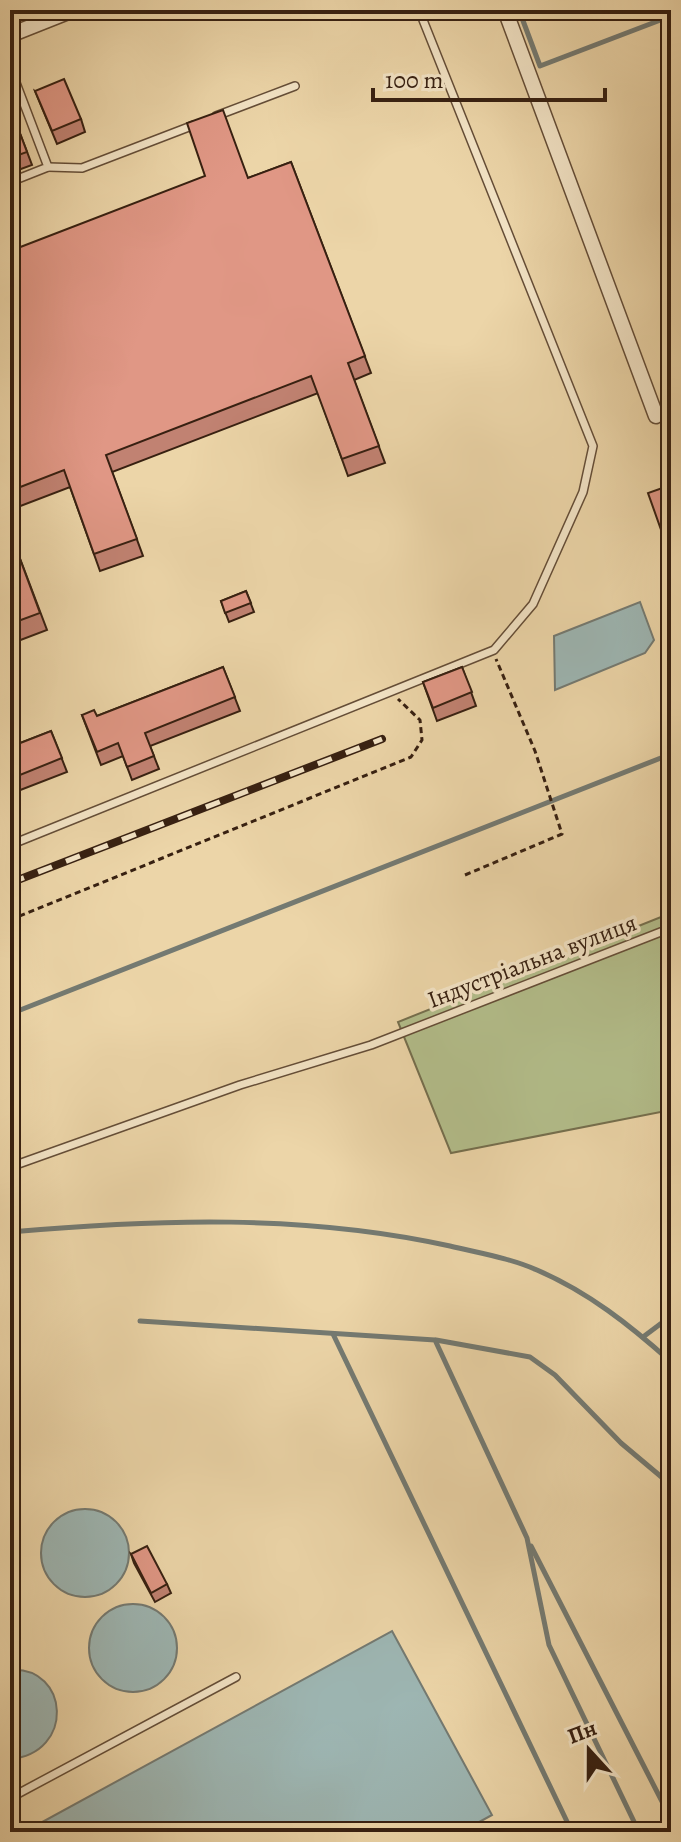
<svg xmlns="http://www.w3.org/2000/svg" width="681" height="1842" viewBox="0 0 681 1842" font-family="Alegreya,serif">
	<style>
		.green { fill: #b3be8b; stroke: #756f4e; stroke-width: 2 }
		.water { fill: #9db6b3; stroke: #747a72; stroke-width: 2 }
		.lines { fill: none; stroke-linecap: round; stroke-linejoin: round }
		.stream { stroke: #747a72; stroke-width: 5 }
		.service-casing { stroke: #644d37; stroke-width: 10 }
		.minor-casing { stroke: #644d37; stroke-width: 17 }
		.path { stroke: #372011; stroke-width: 3; stroke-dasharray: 6 4; stroke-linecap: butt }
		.service { stroke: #f3e4c6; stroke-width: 7 }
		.minor { stroke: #f3e4c6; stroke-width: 14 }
		.rail-casing { stroke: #372011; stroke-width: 8 }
		.rail { stroke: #f3e4c6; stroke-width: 5; stroke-dasharray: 15; stroke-linecap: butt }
		.wall { fill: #c18272; stroke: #372011; stroke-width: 2 }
		.building { fill: #e09785; stroke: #372011; stroke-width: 2 }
		.labels { text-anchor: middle; stroke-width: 7; stroke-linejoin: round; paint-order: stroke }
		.street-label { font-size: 24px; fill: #372011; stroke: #f3e4c6 }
	</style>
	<rect width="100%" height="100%" fill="#ecd5a8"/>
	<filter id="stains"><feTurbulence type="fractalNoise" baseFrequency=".0025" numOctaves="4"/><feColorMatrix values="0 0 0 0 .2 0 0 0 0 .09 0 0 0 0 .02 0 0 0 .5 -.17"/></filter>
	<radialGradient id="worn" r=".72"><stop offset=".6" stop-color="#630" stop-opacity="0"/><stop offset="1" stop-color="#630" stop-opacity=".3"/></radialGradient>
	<path class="green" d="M671 913V1110L451 1153 398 1022Z"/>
	<g class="water">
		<path d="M640 602 654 640 645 653 555 690 554 636Z"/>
		<circle cx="85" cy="1553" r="44"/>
		<circle cx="133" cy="1648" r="44"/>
		<path d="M392 1631 492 1815 461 1832H24Z"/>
		<path d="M10 1670C70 1666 75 1754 10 1759Z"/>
	</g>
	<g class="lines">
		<g class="stream">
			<path d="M519 10 540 66 671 16"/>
			<path d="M10 1014 671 754"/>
			<path d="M10 1232C157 1219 305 1214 450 1246 479 1253 510 1258 537 1270 588 1292 630 1325 671 1362"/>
			<path d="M140 1321 435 1340 527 1538 549 1645 639 1832"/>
			<path d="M333 1334 572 1832"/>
			<path d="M643 1337 671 1316"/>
			<path d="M436 1340 530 1357 555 1375 621 1443 671 1485"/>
			<path d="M531 1546 671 1819"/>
		</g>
		<g class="service-casing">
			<g id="service">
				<path d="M10 67 48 167 10 182"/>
				<path d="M216 116 295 86"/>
				<path d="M48 167 82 168 194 125"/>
				<path d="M10 845 494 650 533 604 583 492 593 446 419 10"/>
				<path d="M10 1167 240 1085 371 1045 671 928"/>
				<path d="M10 1798 236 1677"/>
			</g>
		</g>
		<g class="minor-casing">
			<g id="minor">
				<path d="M505 10 656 416"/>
				<path d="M10 35 73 10"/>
			</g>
		</g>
		<g class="path">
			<path d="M465 875 562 834 535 751 496 659"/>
			<path d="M10 920 411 757 422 740 420 720 398 699"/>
		</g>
		<use href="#service" class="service"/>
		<use href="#minor" class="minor"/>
		<g class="rail-casing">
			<path id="rail" d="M10 883 382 739"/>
		</g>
		<use href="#rail" class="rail"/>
	</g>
	<g class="wall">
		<path d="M35 91 81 119 85 132 57 144Z"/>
		<path d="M10 107 32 165 10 173Z"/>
		<path d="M291 162 371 373 354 380 385 463 348 476 318 393 112 472 143 556 100 571 70 487 10 510V251L248 178Z"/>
		<path d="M10 532 47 630 10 644Z"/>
		<path d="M246 591 254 612 229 622 221 601Z"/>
		<path d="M223 667 240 711 150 746 159 769 132 780 123 756 101 765 82 715 97 716Z"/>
		<path d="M462 667 476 706 437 721 423 682Z"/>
		<path d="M51 731 67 772 10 794V747Z"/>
		<path d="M131 1554 167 1584 171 1593 155 1602 134 1563Z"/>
	</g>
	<g class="building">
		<path d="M64 79 81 119 52 131 35 91Z"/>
		<path d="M10 107 27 152 10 158Z"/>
		<path d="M223 110 248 178 291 162 365 356 348 363 379 446 342 459 311 376 106 455 137 539 94 554 64 470 10 491V251L205 176 187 123Z"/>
		<path d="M671 485V558L648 493Z"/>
		<path d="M10 532 40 613 10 624Z"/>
		<path d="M246 591 251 603 225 613 221 601Z"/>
		<path d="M223 667 235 697 145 733 154 756 127 767 118 743 97 752 82 715 94 710 97 716Z"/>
		<path d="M462 667 472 692 433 708 423 682Z"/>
		<path d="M51 731 62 758 10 779V747Z"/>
		<path d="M147 1546 167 1584 151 1593 131 1554Z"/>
	</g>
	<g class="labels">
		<g class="street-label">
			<text transform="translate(532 961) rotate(-21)" y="8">Індустріальна вулиця</text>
		</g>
	</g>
	<rect width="681" height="1842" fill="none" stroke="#ecd5a8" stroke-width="40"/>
	<rect x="12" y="12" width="657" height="1818" fill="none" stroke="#372011" stroke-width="4"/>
	<rect x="20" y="20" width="641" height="1802" fill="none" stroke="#372011" stroke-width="2"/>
	<g transform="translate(589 1750) rotate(339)" stroke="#f3e4c6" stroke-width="6" paint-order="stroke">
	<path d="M0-6L14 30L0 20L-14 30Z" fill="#372011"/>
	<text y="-12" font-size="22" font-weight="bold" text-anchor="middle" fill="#372011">Пн</text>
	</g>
	<path d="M373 88v12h232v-12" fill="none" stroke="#372011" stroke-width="4"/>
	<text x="385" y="88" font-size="24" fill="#372011" stroke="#f3e4c6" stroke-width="6" paint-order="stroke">100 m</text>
	<rect width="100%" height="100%" filter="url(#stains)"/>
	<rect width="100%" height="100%" fill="url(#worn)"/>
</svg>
